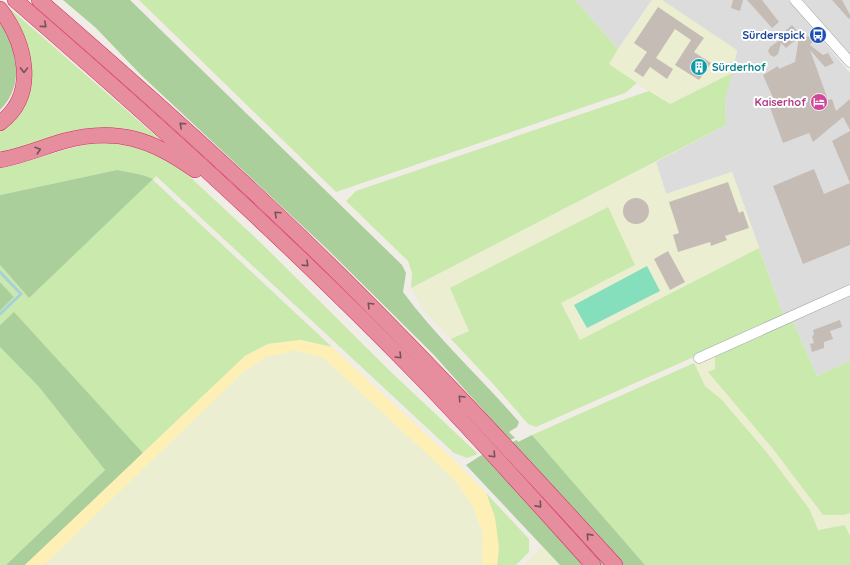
<svg xmlns="http://www.w3.org/2000/svg" width="850" height="565" viewBox="0 0 850 565" font-family="Quicksand,sans-serif">
	<style>
		.residential { fill: #dddcdc }
		.farmland { fill: #eceed1 }
		.grass { fill: #cae9ac }
		.forest { fill: #aacf9b }
		.sand { fill: #fef0b5 }
		.pitch { fill: #85debc }
		.lines { fill: none; stroke-linecap: round; stroke-linejoin: round }
		.stream { stroke: #a7d0dd; stroke-width: 3 }
		.building { fill: #c5bcb5 }
		.minor-casing { stroke: #a6a6a6; stroke-width: 11 }
		.highway-casing { stroke: #d92763; stroke-width: 16 }
		.minor { stroke: #fff; stroke-width: 10 }
		.highway { stroke: #e68e9e; stroke-width: 15 }
		.oneway { stroke: #795158 }
		.labels { text-anchor: middle; stroke-width: 4; stroke-linejoin: round; paint-order: stroke }
		.transit-label { font-size: 11px; font-weight: bold; fill: #164399; stroke: #fff; text-anchor: end }
		.culture-label { font-size: 11px; font-weight: bold; fill: #0d838f; stroke: #fff; text-anchor: start }
		.hotel-label { font-size: 11px; font-weight: bold; fill: #b23c85; stroke: #fff; text-anchor: end }
	</style>
	<rect width="100%" height="100%" fill="#f0ede6"/>
	<g class="residential">
		<path d="M575 0H652L618 49Z"/>
		<path d="M662 0H788L850 73V287L784 317 732 172 666 194 656 162 726 125 725 100 737 51Z"/>
		<path d="M803 0H850V55L826 28Z"/>
		<path d="M850 294V361L817 376 792 319Z"/>
	</g>
	<g class="farmland">
		<path d="M652 0H662L737 50 732 73 670 105 608 64Z"/>
		<path d="M656 162 666 194 732 172 759 248 580 341 561 303 450 288 469 331 451 339 423 310 411 288Z"/>
		<path d="M296 350 324 358 454 478 472 504 483 534 482 565H44L243 372 266 357Z"/>
		<path d="M715 353V369L708 372 773 449 823 515H844L850 513V536L845 525 818 530 810 510 799 496 721 399 705 386 694 363Z"/>
		<path d="M543 546 560 565H524Z"/>
	</g>
	<g class="grass">
		<path d="M0 0 164 143 129 133 0 156V127L27 83Z"/>
		<path d="M139 0H575L618 49 609 64 637 83 625 93 336 192Z"/>
		<path d="M732 73 725 100 726 125 411 288 412 273 408 261 346 201 356 191 649 91 670 104Z"/>
		<path d="M106 142 147 149 174 164 189 176 261 243 391 372 478 454 467 458 454 453 156 176 153 180 332 347 300 340 268 344 245 356 143 453 14 313 0 325V311L14 297 0 282V265L29 298 117 170 0 195V168C36 161 69 145 106 142Z"/>
		<path d="M608 207 635 265 561 303 580 340 759 248 784 317 536 427 528 424 494 385 451 339 469 331 450 288Z"/>
		<path d="M792 319 817 376 850 361V513L844 515H823L773 449 708 372 715 369V353Z"/>
		<path d="M0 347 39 387 105 470 6 565H0Z"/>
		<path d="M694 363 705 386 721 399 768 454 810 510 818 530 845 525 850 536V565H645L532 435Z"/>
		<path d="M486 493 529 539V552L516 565H497C500 539 495 518 486 493Z"/>
	</g>
	<g class="forest">
		<path d="M63 0H130L402 265 406 273 403 292C437 338 481 378 519 422L517 427 509 432 515 438 510 440 433 354 326 248 141 75 96 28Z"/>
		<path d="M0 22C18 49 25 85 0 110Z"/>
		<path d="M117 170 142 175 153 179 29 298 0 265V195Z"/>
		<path d="M0 282 14 297 0 311Z"/>
		<path d="M14 312 143 453 25 565H6L105 470 39 387 0 347V325Z"/>
		<path d="M532 435 645 565H560L466 465 480 456 517 440 518 442Z"/>
	</g>
	<path class="sand" d="M300 340 332 347 457 463 486 493 495 517 499 548 497 565H482L483 533 472 504 454 479 324 358 296 350 266 357 243 372 44 565H25L245 356 268 344Z"/>
	<path class="pitch" d="M647 266 660 291 587 328 574 305Z"/>
	<g class="lines">
		<path class="stream" d="M0 272 21 294 0 314"/>
	</g>
	<g class="building">
		<path d="M733 0H743L740 11 731 8Z"/>
		<path d="M747 0H762L779 22 772 28Z"/>
		<path d="M832 0H842L850 15V18L849 19Z"/>
		<path d="M658 7 704 38 694 52 711 63 699 80 675 65 691 40 675 29 656 58 673 69 667 79 650 67 643 77 634 71 647 52 634 43Z"/>
		<path d="M792 25 802 37 804 35 805 37 816 36 810 45 823 55 828 53 834 63 825 67 810 50 828 100 832 99 836 111 850 99V130L843 117 813 142 809 133 783 143 768 102 774 100 763 75 778 66 779 69 795 62 799 37 786 48 781 43 778 54 774 57 770 55 768 51 770 47 787 35 784 32Z"/>
		<path d="M850 131V183L832 141Z"/>
		<path d="M814 169 824 194 850 183V245L803 264 773 186Z"/>
		<path d="M728 182 739 213 743 211 749 228 725 236 727 240 711 246 710 242 678 252 673 235 679 233 669 202Z"/>
		<circle cx="636" cy="211" r="13"/>
		<path d="M668 251 685 282 670 290 654 259Z"/>
		<path d="M840 320 842 327 830 331 833 339 824 342V348L812 352 810 344 814 343 812 336 814 335 813 330Z"/>
	</g>
	<g class="lines">
		<g class="minor-casing">
			<g id="minor">
				<path d="M795 0 850 62"/>
				<path d="M699 358 850 290"/>
			</g>
		</g>
		<g class="highway-casing">
			<g id="highway">
				<path d="M15 0C155 121 293 246 422 379 481 440 537 503 593 565"/>
				<path d="M39 0C128 77 216 155 301 237 410 342 513 453 615 565"/>
				<path d="M0 9C25 42 39 94 0 123"/>
				<path d="M0 160C22 156 43 147 64 141 116 127 152 139 195 170"/>
			</g>
		</g>
		<use href="#minor" class="minor"/>
		<use href="#highway" class="highway"/>
	</g>
	<defs><path id="oneway-chevron" d="M-2-3.5L2.5 0L-2 3.5" fill="none" stroke-width="1.6" stroke-linecap="round" stroke-linejoin="round"/></defs>
	<g class="oneway">
		<use href="#oneway-chevron" transform="translate(44 25) rotate(41)"/>
		<use href="#oneway-chevron" transform="translate(24 70) rotate(91)"/>
		<use href="#oneway-chevron" transform="translate(182 125) rotate(-138)"/>
		<use href="#oneway-chevron" transform="translate(38 150) rotate(-18)"/>
		<use href="#oneway-chevron" transform="translate(277 214) rotate(-137)"/>
		<use href="#oneway-chevron" transform="translate(306 264) rotate(44)"/>
		<use href="#oneway-chevron" transform="translate(370 305) rotate(-135)"/>
		<use href="#oneway-chevron" transform="translate(399 356) rotate(45)"/>
		<use href="#oneway-chevron" transform="translate(461 398) rotate(-133)"/>
		<use href="#oneway-chevron" transform="translate(493 455) rotate(47)"/>
		<use href="#oneway-chevron" transform="translate(539 505) rotate(48)"/>
		<use href="#oneway-chevron" transform="translate(589 536) rotate(-132)"/>
	</g>
	<defs>
		<g id="bus-disc" transform="scale(0.9)"><circle r="9.5" fill="#1a4fb4" stroke="#fff"/><path d="M-5-6H5V4H4V6H2V4H-2V6H-4V4H-5ZM-3.5-4V0h7V-4ZM-3.5 1.2v1.5H-2V1.2ZM2 1.2v1.5H3.5V1.2Z" fill="#fff"/></g>
		<g id="building-disc" transform="scale(0.9)"><circle r="9.5" fill="#0f9aa8" stroke="#fff"/><path d="M-4-6H4V6H1V3H-1V6H-4ZM-2.5-4.3h1.7v1.8h-1.7ZM.8-4.3h1.7v1.8H.8ZM-2.5-1h1.7V.8h-1.7ZM.8-1h1.7V.8H.8Z" fill="#fff"/></g>
		<g id="hotel-disc" transform="scale(0.9)"><circle r="9.5" fill="#d1479c" stroke="#fff"/><path d="M-6-4.5h1.5V1H6V5H4.5V3h-9V5H-6ZM-4 0a1.8 1.8 0 1 1 3.6 0ZM.5 0V-2.5h3Q6-2.5 6 0Z" fill="#fff"/></g>
	</defs>
	<g fill-rule="evenodd">
		<use href="#bus-disc" x="818" y="35"/>
		<use href="#building-disc" x="699" y="67"/>
		<use href="#hotel-disc" x="819" y="102"/>
	</g>
	<g class="labels">
		<g class="transit-label">
			<text x="805" y="39">Sürderspick</text>
		</g>
		<g class="culture-label">
			<text x="712" y="71">Sürderhof</text>
		</g>
		<g class="hotel-label">
			<text x="806" y="106">Kaiserhof</text>
		</g>
	</g>
</svg>
